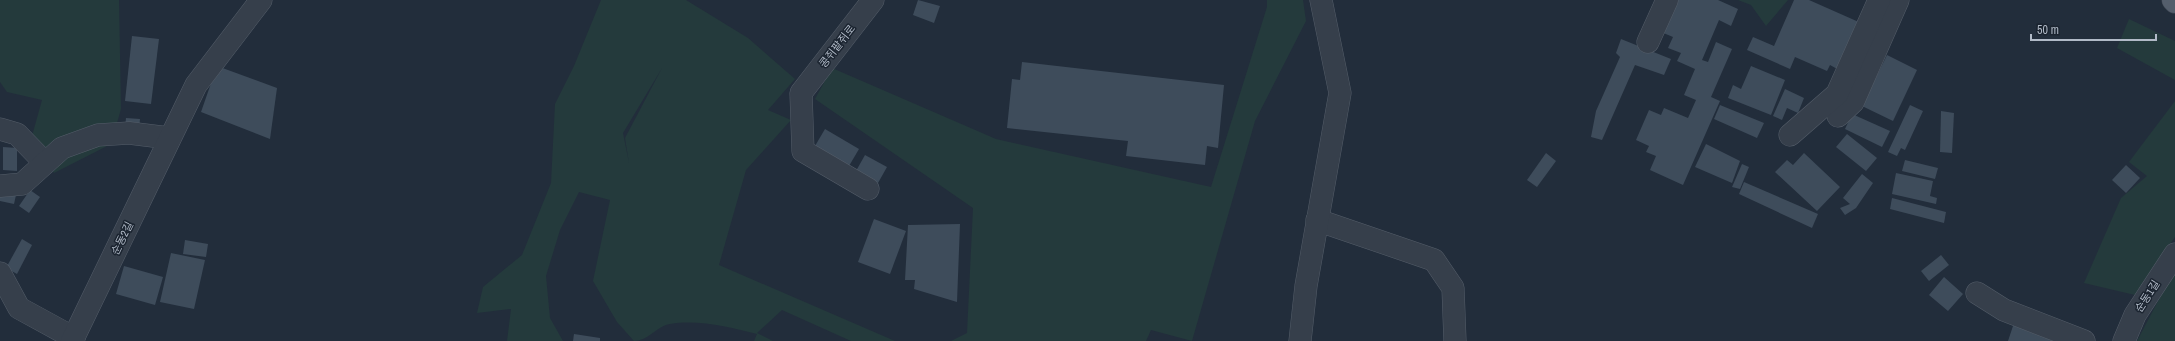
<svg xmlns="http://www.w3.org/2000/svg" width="2175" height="341" viewBox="0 0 2175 341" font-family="'Archivo Narrow','Noto Sans KR',sans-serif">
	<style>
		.green { fill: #243a3c; fill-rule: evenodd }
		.building { fill: #3e4c5b }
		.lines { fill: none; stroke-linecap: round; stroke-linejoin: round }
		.minor-casing { stroke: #545d69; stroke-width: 23 }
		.major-casing { stroke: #3f4854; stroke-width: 23 }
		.minor { stroke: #363f4b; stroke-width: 22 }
		.major { stroke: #545e6c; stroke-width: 22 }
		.labels { text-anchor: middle; stroke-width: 3; stroke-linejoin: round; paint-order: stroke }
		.street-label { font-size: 11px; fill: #b1bac7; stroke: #1b2430 }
	</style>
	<rect width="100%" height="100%" fill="#222d3b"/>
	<g class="green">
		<path d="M0 0H119L121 109 111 144 54 173 32 136 42 100 7 92 0 82Z"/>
		<path d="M601 0H686L748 38 795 79 768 110 791 120 746 170 719 265 895 341H851L782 310 757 333 773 341H754L757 334C730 327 698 319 670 324 657 326 648 341 634 341L617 322 593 281 610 200 579 192 560 230 546 276 550 318 563 341H507L511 309 477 313 483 287 522 255 551 183 555 104 574 66ZM662 68 625 138 629 163 623 133Z"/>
		<path d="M1267 0H1303L1306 21 1255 121 1192 341 1151 330 1146 341H951L967 333 973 208 815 99 832 68 996 139 1211 187 1267 7Z"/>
		<path d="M1738 0H1788L1766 26 1751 5Z"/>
		<path d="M2129 19 2175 41V80L2117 48Z"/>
		<path d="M2175 101V237L2135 295 2084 283 2121 198 2147 176 2129 162Z"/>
		<path d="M2175 269V341H2137Z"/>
	</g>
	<g class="building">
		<path d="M918 0 940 6 934 23 913 15Z"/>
		<path d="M1675 0H1718L1738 9 1731 26 1719 20 1702 60 1708 62 1716 42 1732 49 1711 97 1720 101 1683 185 1650 170 1656 156 1646 152 1649 146 1636 140 1649 110 1661 115 1664 108 1688 118 1696 100 1684 95 1695 69 1677 61 1681 53 1668 48 1673 37 1661 32Z"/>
		<path d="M1794 0H1809L1861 23 1839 70 1830 65 1827 71 1795 57 1790 69 1747 50 1753 37 1774 46Z"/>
		<path d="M132 36 159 39 151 104 125 101Z"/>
		<path d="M1621 39 1671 59 1664 75 1635 65 1602 140 1591 137 1596 111 1620 57 1616 53Z"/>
		<path d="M1887 55 1917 70 1893 121 1862 106Z"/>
		<path d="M1022 62 1224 85 1218 148 1207 146 1205 165 1126 156 1128 141 1007 128 1012 79 1020 80Z"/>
		<path d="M217 66 277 88 270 139 201 112Z"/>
		<path d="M1751 66 1785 80 1771 115 1728 98 1733 85 1741 89Z"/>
		<path d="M1785 89 1804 98 1798 113 1787 108 1782 120 1773 116Z"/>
		<path d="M1720 105 1764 123 1757 138 1714 119Z"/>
		<path d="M1910 105 1923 111 1905 150 1901 148 1897 156 1888 152Z"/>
		<path d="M1941 111 1954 113 1952 153 1940 152Z"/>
		<path d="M1852 114 1890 131 1882 147 1845 129Z"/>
		<path d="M126 118 140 119 139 129 125 128Z"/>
		<path d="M825 129 859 149 849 166 815 146Z"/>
		<path d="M1847 134 1877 158 1866 171 1836 147Z"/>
		<path d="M1706 144 1740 161 1732 183 1695 167Z"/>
		<path d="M3 147 17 148V171L3 170Z"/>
		<path d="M1546 153 1556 161 1537 187 1527 180Z"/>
		<path d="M1804 153 1840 187 1817 211 1775 172 1787 160 1793 165Z"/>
		<path d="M865 155 887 167 878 183 856 171Z"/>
		<path d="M1905 160 1938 168 1935 179 1902 171Z"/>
		<path d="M1742 164 1749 167 1740 189 1732 187Z"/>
		<path d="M2126 165 2140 178 2126 193 2112 180Z"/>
		<path d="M1896 173 1933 181 1930 196 1937 198 1936 204 1892 194Z"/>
		<path d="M1862 174 1873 183 1856 208 1845 215 1840 208 1850 204 1843 198Z"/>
		<path d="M1744 182 1818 214 1812 228 1739 194Z"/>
		<path d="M0 190 16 195 14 204 0 201Z"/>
		<path d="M30 190 40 197 29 213 19 206Z"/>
		<path d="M1892 198 1946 212 1944 223 1890 209Z"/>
		<path d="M874 219 906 231 890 274 858 262Z"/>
		<path d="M960 224 957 302 914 289 915 280H905L908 225Z"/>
		<path d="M22 239 32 245 17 274 6 268Z"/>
		<path d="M185 240 208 244 206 257 183 254Z"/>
		<path d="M171 253 205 260 194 309 160 302Z"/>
		<path d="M1941 255 1949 265 1929 281 1921 271Z"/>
		<path d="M124 266 163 277 155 305 116 294Z"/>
		<path d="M1944 277 1963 294 1948 311 1929 295Z"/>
		<path d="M2014 323 2058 341H2008Z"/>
		<path d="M574 334 600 338V341H573Z"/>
	</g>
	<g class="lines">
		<g class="minor-casing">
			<g id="minor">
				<path d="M1648 42 1667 0"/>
				<path d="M1838 116 1853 102 1898 0"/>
				<path d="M0 129 17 134 45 163"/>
				<path d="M1790 135 1837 94 1879 0"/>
				<path d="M0 186 22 184 62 148 98 135 129 133 169 138"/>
				<path d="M868 189 803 151 801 93 873 0"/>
				<path d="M1317 220 1434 260 1453 288 1455 341"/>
				<path d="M0 273 19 308 74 338"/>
				<path d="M1977 293 2004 310 2084 341"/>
				<path d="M72 341 196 85 261 0"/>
				<path d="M1300 341 1306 286 1340 93 1321 0"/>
				<path d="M2124 341 2135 315 2175 254"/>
			</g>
		</g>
		<g class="major-casing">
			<path id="major" d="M2173 0 2175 2"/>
		</g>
		<use href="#minor" class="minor"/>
		<use href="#major" class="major"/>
	</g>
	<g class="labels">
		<g class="street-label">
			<text transform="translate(837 46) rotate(-52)" y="4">콩쥐팥쥐로</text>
			<text transform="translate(122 238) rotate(-64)" y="4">순동2길</text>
			<text transform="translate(2147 296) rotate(-57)" y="4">순동1길</text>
		</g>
	</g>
	<path d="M2031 34v6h125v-6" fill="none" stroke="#b1bac7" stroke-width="2"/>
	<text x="2037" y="34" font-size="12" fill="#b1bac7" stroke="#1b2430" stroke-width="3" paint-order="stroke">50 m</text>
</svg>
